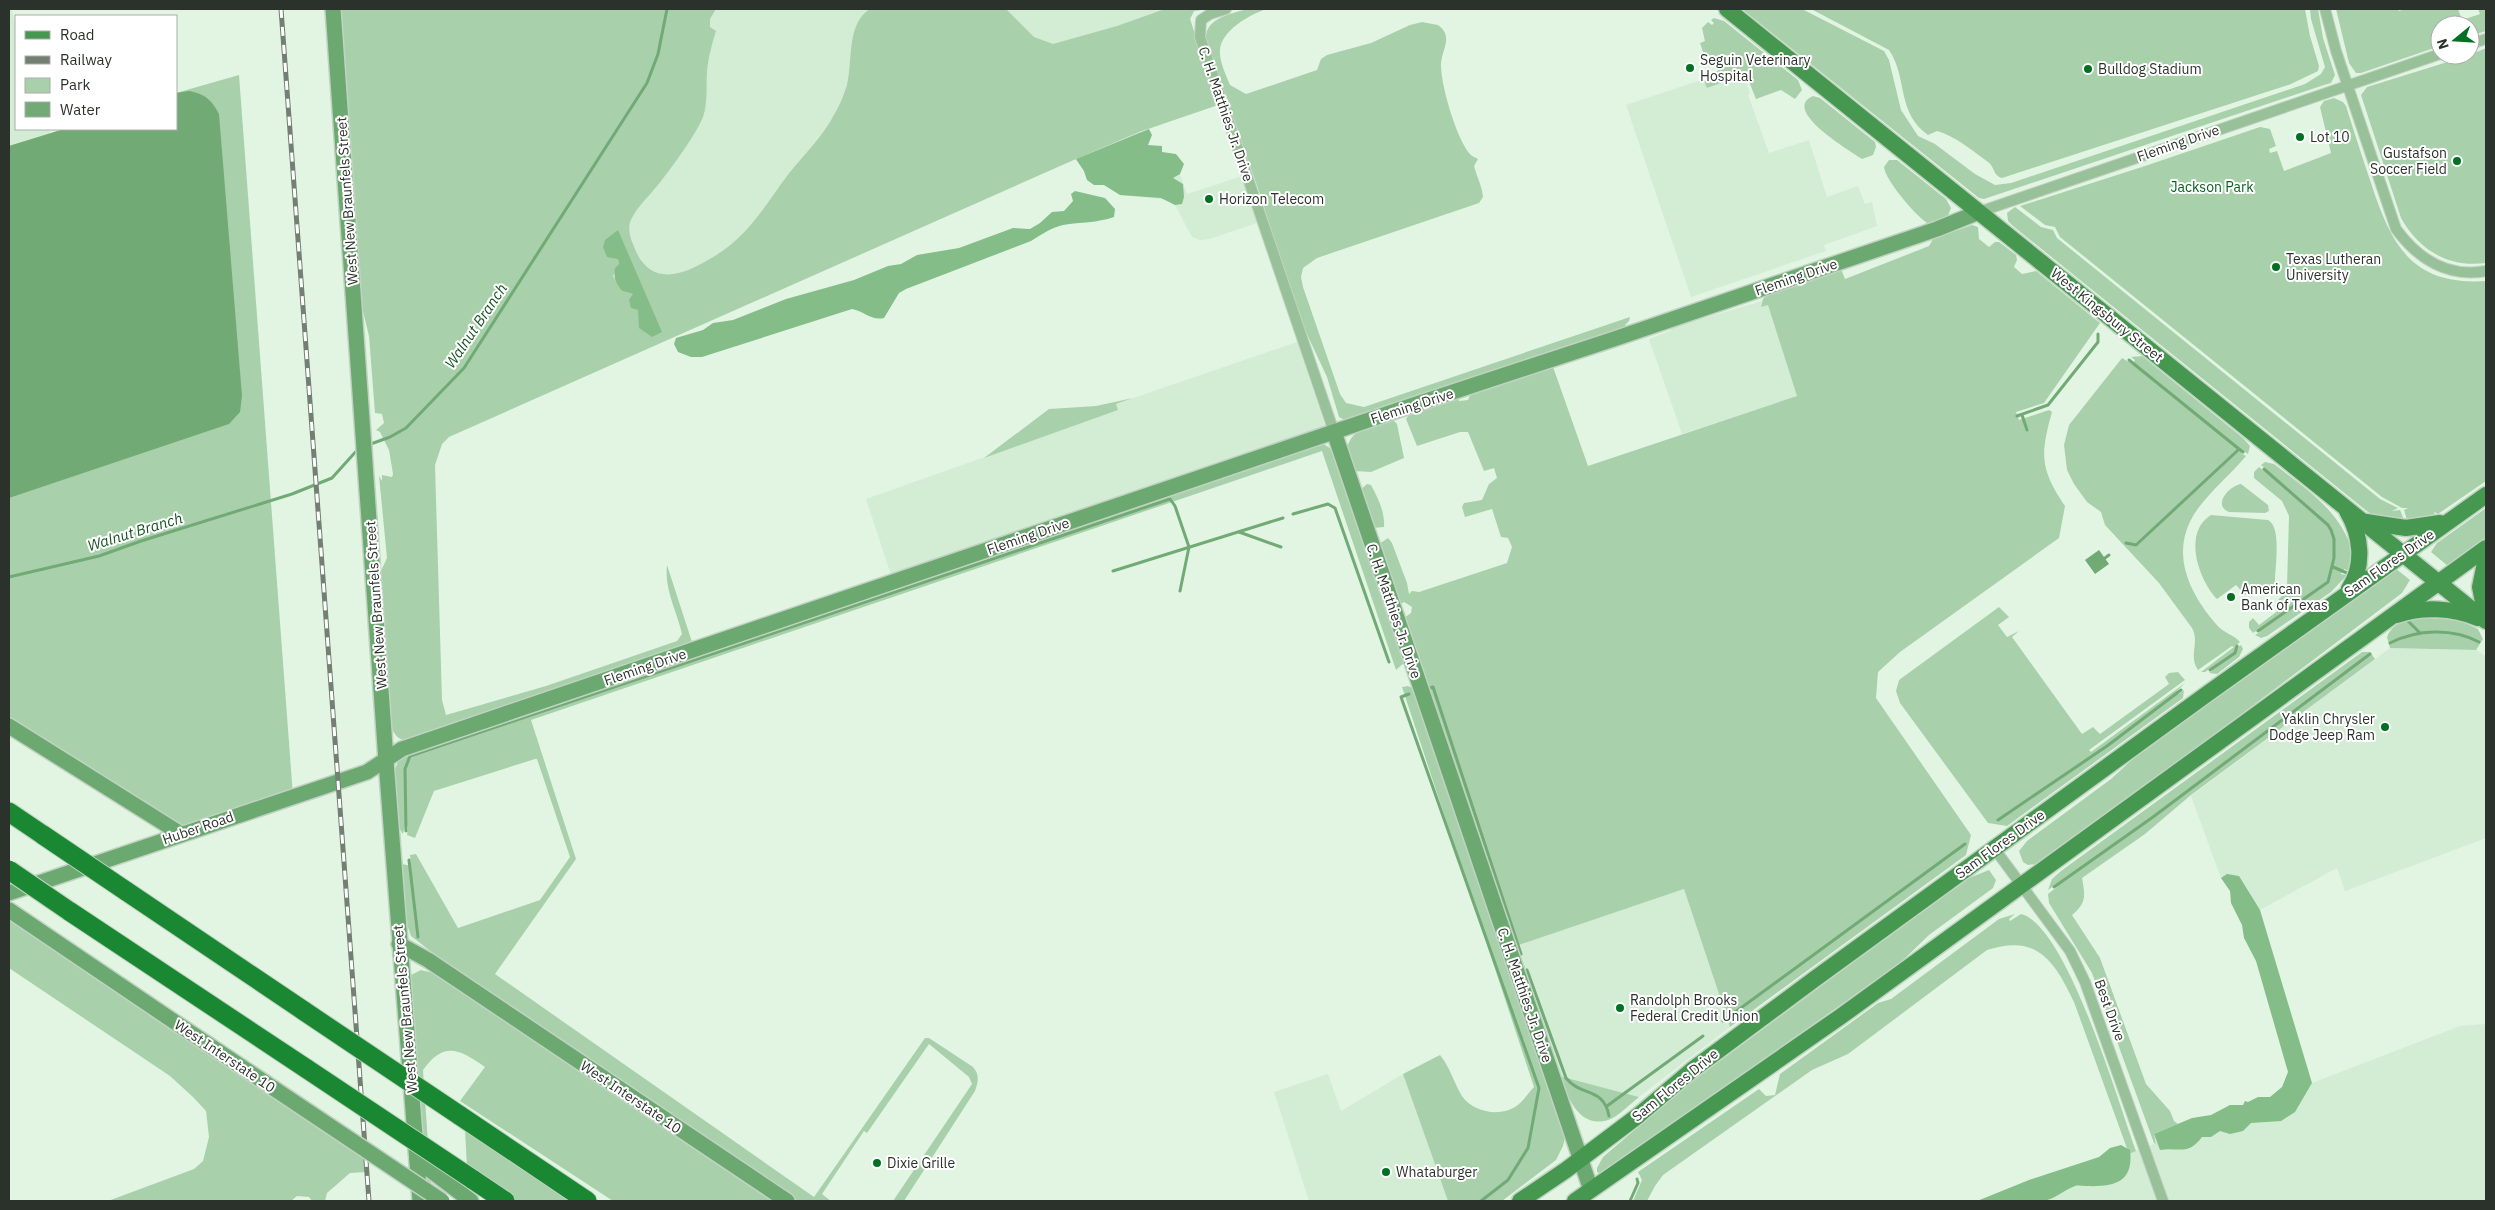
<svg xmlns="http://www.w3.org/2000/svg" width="2495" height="1210" viewBox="0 0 2495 1210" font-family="'IBM Plex Sans',sans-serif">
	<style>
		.built { fill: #d3ecd4 }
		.green { fill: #a8d1ab; fill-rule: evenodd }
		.forest { fill: #85bd89 }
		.water { fill: #72aa76 }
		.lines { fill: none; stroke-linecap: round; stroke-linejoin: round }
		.stream { stroke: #72aa76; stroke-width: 3 }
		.street-casing { stroke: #c1d2c2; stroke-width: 12 }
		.secondary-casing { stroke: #c1d2c2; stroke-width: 18 }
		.primary-casing { stroke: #c1d2c2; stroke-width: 19 }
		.highway-casing { stroke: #c1d2c2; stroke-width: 21 }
		.street { stroke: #98c19a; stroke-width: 10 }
		.secondary { stroke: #6ba970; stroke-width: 15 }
		.primary { stroke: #469851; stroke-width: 16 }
		.highway { stroke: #1a8833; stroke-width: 19 }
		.rail-casing { stroke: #737f73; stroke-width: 5 }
		.rail { stroke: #fff; stroke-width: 3; stroke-dasharray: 9; stroke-linecap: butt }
		.secondary-bridge-casing { stroke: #c1d2c2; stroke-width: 18; stroke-linecap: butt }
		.highway-bridge-casing { stroke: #c1d2c2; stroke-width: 21; stroke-linecap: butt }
		.secondary-bridge { stroke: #6ba970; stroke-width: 15 }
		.highway-bridge { stroke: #1a8833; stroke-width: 19 }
		.poi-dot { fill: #007022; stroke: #fff; stroke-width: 2 }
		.labels { text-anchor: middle; stroke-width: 4; stroke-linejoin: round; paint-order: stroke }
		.poi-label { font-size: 14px; fill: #2b322b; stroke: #fff; text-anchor: start }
		.street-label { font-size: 14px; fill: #2b322b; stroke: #fff }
		.park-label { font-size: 14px; fill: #09611f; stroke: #fff }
		.water-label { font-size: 15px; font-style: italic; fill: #155220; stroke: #fff }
	</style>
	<rect width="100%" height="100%" fill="#e2f5e3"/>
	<g class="built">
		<path d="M9 9H11L16 25V129H49L50 133 9 146Z"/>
		<path d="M704 9H1209L1194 11 1190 19 1218 105 1140 132 1153 174 1177 166 1187 194 1242 176 1257 223 1210 239 1200 240 1192 237 1175 205 1168 200 1120 195 1104 185H1094L1087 180 1084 171 1075 159 659 343 609 230Z"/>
		<path d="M1743 74 1750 93 1748 95 1769 153 1809 140 1827 197 1858 186 1865 204 1872 202 1877 226 1824 245 1826 251 1691 297 1626 105 1704 79 1707 88Z"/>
		<path d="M1762 301 1761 307 1768 304 1798 396 1682 434 1649 339 1670 331 1674 327Z"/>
		<path d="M1297 342 1325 426 1321 431 892 578 866 499 1118 410 1116 404Z"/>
		<path d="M2390 648 2477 650 2486 657V838L2345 891 2337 868 2260 910 2221 878 2191 796Z"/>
		<path d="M1684 889 1730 1027 1639 1097 1559 1076 1513 947Z"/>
		<path d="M2486 1024V1201H2006L2460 1026Z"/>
		<path d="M1328 1074 1341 1111 1403 1074 1448 1201H1309L1274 1092Z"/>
	</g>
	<g class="green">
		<path d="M338 9H716L710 19V27L716 31C712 44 708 58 707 72 706 87 708 102 703 117 696 135 666 176 652 192 644 201 635 210 630 222 628 229 630 238 633 244 644 276 665 281 695 267 743 244 757 217 787 176 803 155 823 137 835 113 840 105 844 94 847 85 853 61 846 24 870 9H1006L1034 37 1053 44 1117 26 1165 9H1209L1194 11 1190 19 1218 105 1139 132 1076 159 449 437 442 444 435 465 442 700 446 715 546 686 677 641 682 634C677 611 664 590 667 565L693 645 413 740C401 741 397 739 392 729L380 573 387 558 379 476 382 481V475L392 477 393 474 389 450 380 432 376 430 384 423 382 414 375 413 369 336 360 299ZM618 259 652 337 638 310 633 294 622 291 613 276 619 264Z"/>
		<path d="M1247 9H1267C1250 14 1221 31 1220 50 1219 61 1226 75 1230 85L1246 94 1317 70 1321 59 1327 55 1371 43 1410 25 1422 22 1438 25C1455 37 1440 51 1441 67 1442 89 1456 136 1469 153 1471 156 1475 157 1478 159L1474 166C1477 177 1482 186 1483 197L1479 203 1317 258 1303 268 1301 277 1303 287 1340 394 1346 403 1364 407 1630 317 1629 321 1625 325 1627 328 1346 421 1339 417 1327 377 1305 330 1277 251 1262 200 1206 39C1205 18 1231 14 1247 9Z"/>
		<path d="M1742 9H1802L1884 51 1889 60 1901 110 1918 136 1935 144 1975 174 1995 185 2011 183 2305 84 2321 74 2325 67 2311 19 2310 9H2318L2323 38 2335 75 2331 83 2324 85 1984 199 1979 198Z"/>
		<path d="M1811 9H2305L2310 36 2319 66 2318 71 2291 84 2002 178C1993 176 1995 167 1988 162 1973 151 1955 136 1937 131L1928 135C1896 112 1908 78 1889 50Z"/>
		<path d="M2336 9H2398L2399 11 2405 9H2458L2462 20 2480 14 2478 9H2484L2486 12V31L2470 36V25H2440V46L2361 73H2356L2349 63Z"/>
		<path d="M1714 18 1724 21 1798 80 1802 90 1795 99 1781 90 1756 99 1746 74 1707 88 1704 81 1714 78 1713 73 1718 71 1713 55 1705 58 1700 43 1705 41 1702 28 1708 22 1712 25 1714 23 1711 20Z"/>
		<path d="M2486 48V263C2448 268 2419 250 2401 218L2361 95 2367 87 2470 55Z"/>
		<path d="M239 75 293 796 181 834 9 723V146L64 129H176V93Z"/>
		<path d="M1813 96 1820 98 1875 142 1876 147 1873 155 1862 159C1852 152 1780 110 1813 96Z"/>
		<path d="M2334 98 2343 102 2346 106C2354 131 2362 157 2371 183 2391 245 2412 286 2486 281V481L2438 514 2434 512 2435 516 2407 520 2404 510 2408 508H2402L2382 497 2060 237 2055 227 2045 225 2020 206 2145 166 2260 127 2270 129 2276 146 2269 149 2270 153 2277 151 2284 171 2331 153 2320 107 2324 101Z"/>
		<path d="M1889 160H1897L1946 199 1951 208 1947 218 1929 224C1918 219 1885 180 1884 167Z"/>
		<path d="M2015 207 2041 227 2053 230 2057 238 2380 499 2398 508 2392 511 2400 510 2404 520 2380 517 2368 512 2013 226 2008 221 2007 213Z"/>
		<path d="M1972 225 1978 227 1979 239 1989 247 1995 242H1999L2016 255 2017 260 2014 267 2022 274 2036 271 2100 323 2044 403 2016 412 2019 420 2049 410 2052 412C2040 455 2040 469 2065 506L2059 538 1900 652 1878 672 1876 698 1971 835 1966 855 1730 1027 1684 889 1513 947 1404 618 1411 613 1412 607 1404 602 1399 605 1379 544 1388 538 1392 543 1407 583 1409 594 1412 591 1419 592 1507 563 1512 547 1508 538 1501 537 1492 509 1465 517 1462 507 1464 503 1482 500 1489 484 1497 478 1494 468 1484 471 1468 432H1460L1417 446 1406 419 1411 412 1458 395 1459 401 1468 400 1472 391 1552 364 1588 466 1797 396 1768 305 1761 307 1763 299 1770 292 1841 269 1845 279 1929 246 1933 239Z"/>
		<path d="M2142 356 2243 438 2250 446 2248 454 2242 450 2241 453 2246 456C2233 472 2217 485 2204 501 2167 543 2184 587 2216 624 2223 633 2233 634 2240 642L2235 646 2236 648 2241 645 2243 649 2239 657 2217 674 2209 673 2213 670 2211 668 2205 672H2201L2234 647 2232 646 2198 670C2188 656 2200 642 2192 628L2159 583 2105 525 2101 512 2087 502 2074 484 2067 470 2064 445 2069 425 2122 358 2132 364 2135 360 2131 357Z"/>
		<path d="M1133 398 1116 404 1118 410 984 458 1049 409 1096 406Z"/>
		<path d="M1393 420 1397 424 1404 458 1371 472 1354 471 1347 449C1351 427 1374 425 1393 420Z"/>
		<path d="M1322 443 1333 450 1405 662 1396 670 1322 451 531 720 576 859 495 974 814 1197 925 1038H929L973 1067C980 1075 978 1082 975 1091L904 1201H893L972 1084 969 1077 929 1044 867 1133 864 1131 822 1194 831 1201H798L452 968 411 936 405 919 402 864 411 866 410 855 416 854 458 928 540 900 570 857 537 759H535L434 791 415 838 407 835 408 827 405 825 403 834 398 826 395 769 398 762 407 754 411 757 413 752Z"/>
		<path d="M2265 462 2274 464C2305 488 2341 511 2352 551L2350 556 2352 559 2349 571 2344 569 2341 574 2347 575 2331 592 2267 636 2261 638 2255 635 2260 632 2259 629 2253 633 2249 628V622L2253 618 2259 625 2279 610 2275 603 2284 594 2287 586 2289 516 2282 501 2254 478V472L2259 467 2264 471 2266 469 2261 465Z"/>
		<path d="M1367 484 1371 485C1378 498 1385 512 1384 527L1373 528 1360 490Z"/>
		<path d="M2241 484 2268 505 2269 511 2265 513 2229 512C2212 505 2229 486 2241 484Z"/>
		<path d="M2486 508V540L2448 566 2431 552 2437 543Z"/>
		<path d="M2211 515 2268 520C2282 527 2275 567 2275 582L2273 589 2264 596 2257 587 2245 595 2236 585 2217 599C2199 580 2182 533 2211 515Z"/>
		<path d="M2395 568 2410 580 2402 593 2183 758 2036 864 2028 865 2023 862 2019 851 2027 841 2111 779 2134 758 2161 738Z"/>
		<path d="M1999 607 2009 617 1998 625 2007 637 2019 631 2012 637 2082 734 2093 727 2100 734 2169 684 2165 677 2169 673 2178 672 2185 680 2089 750 2091 752 2185 683 2177 691 2179 694 2184 690 2183 698 2007 826 1988 823 1900 703 1896 691 1899 680Z"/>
		<path d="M2432 616 2434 619C2447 614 2464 622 2478 629L2483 639 2476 650 2390 648 2387 637C2394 619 2415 618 2432 616Z"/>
		<path d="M2362 652H2370L2375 659 2191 795 2145 834 2082 878C2085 895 2087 903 2072 915L2100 958 2146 1084 2170 1111 2174 1121 2178 1124 2154 1134 2156 1144 2154 1143 2092 973 2049 903 2048 894 2058 886 2056 884 2048 890 2052 879 2061 871Z"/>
		<path d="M1408 686 1414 689 1566 1133 1563 1146 1556 1160 1502 1201H1448L1403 1074 1440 1055C1450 1067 1454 1083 1462 1096 1473 1112 1499 1117 1515 1107 1523 1102 1528 1093 1534 1087L1402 687Z"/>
		<path d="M1989 870 1996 880 1993 888 1929 935 1900 963 1601 1174 1597 1172V1168L1603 1157 1685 1087 1964 880Z"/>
		<path d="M2015 914 2009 919 2010 921 2021 914C2067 925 2119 1105 2136 1151L2129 1154 2074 1002C2054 960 2037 934 1987 950L1848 1054 1812 1070 1663 1175 1655 1186 1647 1201H1633L1642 1180 1638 1172 1759 1089 1766 1096 1775 1095 1780 1074 1878 1003 1891 999 1999 919Z"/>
		<path d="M9 916 365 1152 367 1172 350 1173 327 1193 325 1201H312L309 1197 297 1196 291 1201H108L194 1169 203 1161 209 1137 206 1111 194 1098 170 1076 9 968Z"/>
		<path d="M421 970 433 973 774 1201H613L460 1101 485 1067C459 1049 444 1041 423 1070L432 1201H425L409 976Z"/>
		<path d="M1559 1076 1639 1097C1630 1104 1618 1117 1608 1120 1578 1129 1568 1096 1559 1076Z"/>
		<path d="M465 1130 569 1201H517L467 1167Z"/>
	</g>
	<g class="forest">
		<path d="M1149 129 1152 135 1148 145 1162 146V152L1176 154 1184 164 1180 174 1173 178 1183 184 1184 197 1182 204 1175 205 1161 198 1120 195 1104 185H1094L1087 180 1084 171 1076 159Z"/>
		<path d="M1075 191 1105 198 1115 209 1114 217C1097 223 1081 222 1063 225 1051 228 1042 234 1031 241L906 289 899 293 884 318C871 321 864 311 852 309L702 357H691L678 352 674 344 676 338 703 330 713 323 733 320 786 299 854 280 888 266 901 264 917 255 959 248 1013 228 1030 229 1040 223 1052 212 1064 211 1073 201 1071 194Z"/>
		<path d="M618 230 662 332 652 337 639 328 638 310 631 308 629 300 633 294 622 291C616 283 613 278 615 268L619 264 618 259 607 257 603 247 605 240Z"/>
		<path d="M2227 874 2239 876 2260 910 2312 1083 2295 1112 2281 1121 2251 1123 2243 1131 2230 1134 2220 1131 2211 1137H2202C2188 1156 2179 1147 2160 1150L2154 1134 2192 1118 2211 1115 2230 1105H2243L2245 1101 2248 1102 2258 1097H2270L2282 1087 2288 1072 2256 961 2244 938 2242 925 2231 903 2230 891 2221 878Z"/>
		<path d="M2121 1145 2130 1150C2134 1183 2114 1187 2086 1186 2082 1186 2078 1185 2075 1186 2064 1190 2055 1199 2043 1201 2022 1204 1998 1201 1977 1201L2029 1180 2099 1157 2110 1148Z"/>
	</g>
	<g class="water">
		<path d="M189 91C205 94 211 99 219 114L242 396 240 412 229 424 9 498V146L64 129H176V93Z"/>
		<path d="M2099 550 2109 564 2095 574 2085 560Z"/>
	</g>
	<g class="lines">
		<g class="stream">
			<path d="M2129 360 2239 449"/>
			<path d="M2022 415 2027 430"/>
			<path d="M2017 416 2048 405 2098 342V334"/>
			<path d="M368 445 390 437 406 428 464 368 647 83 658 54 667 9"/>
			<path d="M1293 514 1328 504 1335 508 1389 662"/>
			<path d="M1239 532 1281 547"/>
			<path d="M2126 543 2136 545 2236 452 2239 449 2243 452"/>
			<path d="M2105 558 2109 555"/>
			<path d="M2333 567 2347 573"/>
			<path d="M1113 571 1283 518"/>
			<path d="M9 577 99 556 141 541 292 494 332 478 359 448"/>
			<path d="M2408 621 2420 633"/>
			<path d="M2258 631 2328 582 2334 558V539L2331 530 2328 525 2264 469"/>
			<path d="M2390 643C2417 629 2453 628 2479 642"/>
			<path d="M2210 670 2235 653 2237 646"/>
			<path d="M1430 688 1433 687 1521 954"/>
			<path d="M1409 694 1401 697 1539 1088 1528 1148 1508 1180 1481 1201"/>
			<path d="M1998 820 2107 746 2181 690"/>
			<path d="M406 831 405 769 410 756 1170 499 1175 506 1189 547 1180 591"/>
			<path d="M409 860 418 937"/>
			<path d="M2054 887 2153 817 2370 654"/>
			<path d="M1527 970 1566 1078C1581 1097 1604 1087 1609 1116"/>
			<path d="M1723 1021 1965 844"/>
			<path d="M1607 1106 1703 1036"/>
			<path d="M1630 1201 1638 1183 1637 1179"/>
		</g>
		<g class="street-casing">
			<g id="street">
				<path d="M1226 9 1210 14 1201 20 1200 37 1334 432"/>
				<path d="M2325 9 2336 51 2396 229C2418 259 2448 278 2486 271"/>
				<path d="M2470 44 2486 39"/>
				<path d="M1979 212 2440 54"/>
				<path d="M1994 848 2070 951 2085 982 2163 1201"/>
			</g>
		</g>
		<g class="secondary-casing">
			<g id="secondary">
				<path d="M333 9 386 761 420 1201"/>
				<path d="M1334 432 1591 1190"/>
				<path d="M9 726 181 834"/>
				<path d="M9 893 367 772 402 749 1398 410 1614 339 1937 229 1979 212"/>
				<path d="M9 910 185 1029"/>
				<path d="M399 944 428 960 787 1201"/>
				<path d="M417 1160 471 1201"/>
			</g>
		</g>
		<g class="primary-casing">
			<g id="primary">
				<path d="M1727 9 2486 621"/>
				<path d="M2347 511C2361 535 2365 565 2349 589"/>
				<path d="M2366 522 2406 528 2440 523"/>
				<path d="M2486 558 2480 587 2486 617"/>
				<path d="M2397 615C2423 606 2453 608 2478 618"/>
				<path d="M1520 1201 1566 1170 1639 1115 1692 1070 1816 978 2207 694 2486 495"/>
				<path d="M1575 1201 1840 1017 2486 548"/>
			</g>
		</g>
		<g class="highway-casing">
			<g id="highway">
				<path d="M9 812 43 835"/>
				<path d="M126 891 304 1011"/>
				<path d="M69 911 307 1069"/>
				<path d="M459 1115 587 1201"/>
				<path d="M472 1179 505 1201"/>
			</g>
		</g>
		<use href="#street" class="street"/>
		<use href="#secondary" class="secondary"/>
		<use href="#primary" class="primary"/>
		<use href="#highway" class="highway"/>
		<g class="rail-casing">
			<path id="rail" d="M281 9 369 1201"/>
		</g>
		<use href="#rail" class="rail"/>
		<g class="secondary-bridge-casing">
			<path id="secondary-bridge" d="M185 1029 442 1201"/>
		</g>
		<g class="highway-bridge-casing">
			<g id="highway-bridge">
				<path d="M43 835 126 891"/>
				<path d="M9 870 69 911"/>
				<path d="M304 1011 459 1115"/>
				<path d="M307 1069 472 1179"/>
			</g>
		</g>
		<use href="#secondary-bridge" class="secondary-bridge"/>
		<use href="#highway-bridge" class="highway-bridge"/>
	</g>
	<g class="poi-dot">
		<circle cx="1690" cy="68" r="5"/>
		<circle cx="2088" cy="69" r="5"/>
		<circle cx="2300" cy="137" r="5"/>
		<circle cx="2457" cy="161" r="5"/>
		<circle cx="1209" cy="199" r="5"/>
		<circle cx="2276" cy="267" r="5"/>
		<circle cx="2231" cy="597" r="5"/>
		<circle cx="2385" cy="727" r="5"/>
		<circle cx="1620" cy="1008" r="5"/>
		<circle cx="877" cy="1163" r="5"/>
		<circle cx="1386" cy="1172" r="5"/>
	</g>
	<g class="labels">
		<g class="poi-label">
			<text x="1700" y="65">Seguin Veterinary<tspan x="1700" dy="16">Hospital</tspan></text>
			<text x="2098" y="74">Bulldog Stadium</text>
			<text x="2310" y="142">Lot 10</text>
			<text x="2447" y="158" text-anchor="end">Gustafson<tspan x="2447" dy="16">Soccer Field</tspan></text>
			<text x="1219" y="204">Horizon Telecom</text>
			<text x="2286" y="264">Texas Lutheran<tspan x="2286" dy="16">University</tspan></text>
			<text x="2241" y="594">American<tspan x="2241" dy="16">Bank of Texas</tspan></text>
			<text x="2375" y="724" text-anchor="end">Yaklin Chrysler<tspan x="2375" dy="16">Dodge Jeep Ram</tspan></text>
			<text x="1630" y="1005">Randolph Brooks<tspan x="1630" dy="16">Federal Credit Union</tspan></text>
			<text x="887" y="1168">Dixie Grille</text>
			<text x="1396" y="1177">Whataburger</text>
		</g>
		<g class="street-label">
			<text transform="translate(1226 114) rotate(71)" y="5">C. H. Matthies Jr. Drive</text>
			<text transform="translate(2178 143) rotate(-19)" y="5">Fleming Drive</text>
			<text transform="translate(347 201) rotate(-94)" y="5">West New Braunfels Street</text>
			<text transform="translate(1796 277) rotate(-19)" y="5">Fleming Drive</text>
			<text transform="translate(2107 315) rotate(39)" y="5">West Kingsbury Street</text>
			<text transform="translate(1412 406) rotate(-18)" y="5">Fleming Drive</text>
			<text transform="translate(1028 536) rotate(-19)" y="5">Fleming Drive</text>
			<text transform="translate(2389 563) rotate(-35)" y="5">Sam Flores Drive</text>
			<text transform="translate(376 605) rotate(-94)" y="5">West New Braunfels Street</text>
			<text transform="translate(1394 611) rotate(71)" y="5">C. H. Matthies Jr. Drive</text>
			<text transform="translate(645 667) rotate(-19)" y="5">Fleming Drive</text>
			<text transform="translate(198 828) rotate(-19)" y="5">Huber Road</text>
			<text transform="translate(2000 844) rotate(-36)" y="5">Sam Flores Drive</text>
			<text transform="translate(1525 995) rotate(71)" y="5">C. H. Matthies Jr. Drive</text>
			<text transform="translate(405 1009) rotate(-95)" y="5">West New Braunfels Street</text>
			<text transform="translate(2110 1010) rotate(70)" y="5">Best Drive</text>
			<text transform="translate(225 1056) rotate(34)" y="5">West Interstate 10</text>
			<text transform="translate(1675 1085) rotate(-39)" y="5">Sam Flores Drive</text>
			<text transform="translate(631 1097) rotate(34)" y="5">West Interstate 10</text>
		</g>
		<g class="park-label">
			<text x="2212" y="192">Jackson Park</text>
		</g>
		<g class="water-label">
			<text transform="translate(476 326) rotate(-56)" y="5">Walnut Branch</text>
			<text transform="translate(135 532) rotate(-17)" y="5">Walnut Branch</text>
		</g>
	</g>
	<rect width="2495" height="1210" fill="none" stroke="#2b322b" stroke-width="20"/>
	<rect x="15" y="15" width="162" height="115" fill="#ffffff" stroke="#aaadaa"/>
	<rect x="25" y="31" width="25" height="8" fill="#469851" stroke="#aaadaa"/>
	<text x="60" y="40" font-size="15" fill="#2b322b">Road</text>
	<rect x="25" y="56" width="25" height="8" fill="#737f73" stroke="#aaadaa"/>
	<text x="60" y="65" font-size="15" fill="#2b322b">Railway</text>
	<rect x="25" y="78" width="25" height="15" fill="#a8d1ab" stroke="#aaadaa"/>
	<text x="60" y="90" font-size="15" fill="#2b322b">Park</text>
	<rect x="25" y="102" width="25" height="15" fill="#72aa76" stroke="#aaadaa"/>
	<text x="60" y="115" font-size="15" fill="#2b322b">Water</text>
	<g transform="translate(2455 40) rotate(252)"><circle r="24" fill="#ffffff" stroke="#aaadaa"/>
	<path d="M0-4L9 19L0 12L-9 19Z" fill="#007022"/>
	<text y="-8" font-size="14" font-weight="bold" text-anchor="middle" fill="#2b322b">N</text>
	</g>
</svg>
